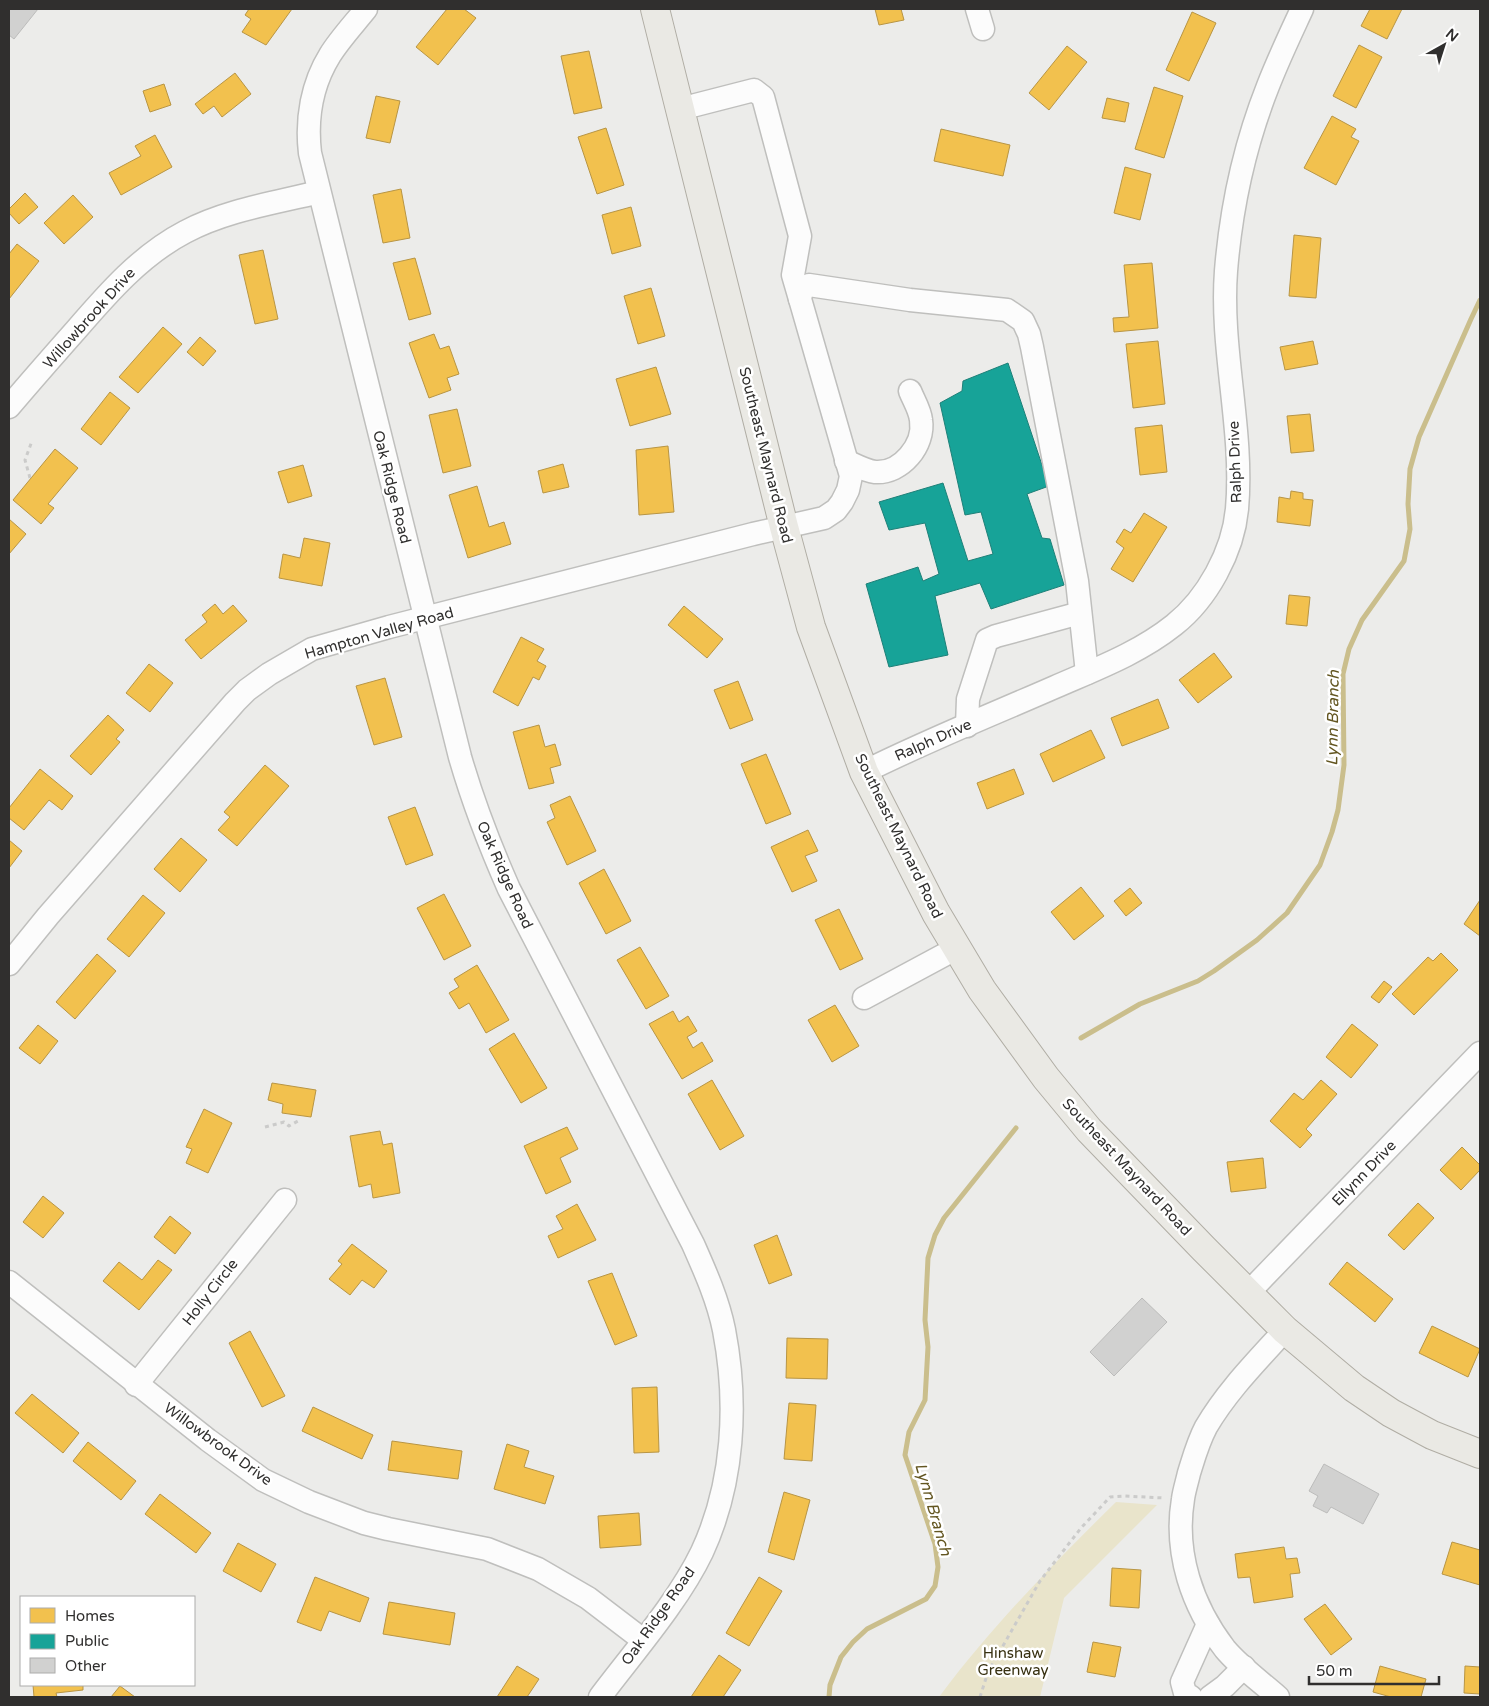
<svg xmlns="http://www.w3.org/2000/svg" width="1489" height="1706" viewBox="0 0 1489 1706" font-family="'Varela Round',sans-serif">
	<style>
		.green { fill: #e9e4cb }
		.homes { fill: #f2c14e; stroke: #b89544 }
		.public { fill: #17a398; stroke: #1e8078 }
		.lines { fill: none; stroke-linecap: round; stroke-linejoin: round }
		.stream { stroke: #cabe8c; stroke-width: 5 }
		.building { fill: #d1d1d0; stroke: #bcbcbb }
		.minor-casing { stroke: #bfbfbd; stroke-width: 25 }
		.major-casing { stroke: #b0ada4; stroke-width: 30 }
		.path { stroke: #cbcbca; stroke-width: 3; stroke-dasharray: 4 4; stroke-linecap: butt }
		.minor { stroke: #fcfcfc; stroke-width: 22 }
		.major { stroke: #eae9e4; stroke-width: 28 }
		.labels { text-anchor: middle; stroke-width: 5; stroke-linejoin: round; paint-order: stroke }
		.street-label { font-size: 15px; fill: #302f2e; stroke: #fff }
		.park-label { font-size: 15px; fill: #373010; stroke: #fff }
		.water-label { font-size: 16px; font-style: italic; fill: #635621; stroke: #fff }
	</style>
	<rect width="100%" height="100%" fill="#ececea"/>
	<path class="green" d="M1116 1502 1157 1505 1064 1598 1040 1697H939C993 1625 1052 1565 1116 1502Z"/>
	<g class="homes">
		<path d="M249 9H292L266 45 242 32 251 19 245 15Z"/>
		<path d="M447 9H464L476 18 438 65 416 47Z"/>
		<path d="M875 9H901L904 20 879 25Z"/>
		<path d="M1370 9H1402L1387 39 1361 26Z"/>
		<path d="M1192 12 1216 23 1189 81 1166 70Z"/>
		<path d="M1359 45 1382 57 1356 108 1333 96Z"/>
		<path d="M1067 46 1087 62 1049 110 1029 93Z"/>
		<path d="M589 51 602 108 574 114 561 56Z"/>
		<path d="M235 73 251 94 222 117 214 106 203 114 195 104Z"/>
		<path d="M164 84 171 105 150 112 143 91Z"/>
		<path d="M1154 87 1183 96 1164 158 1135 149Z"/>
		<path d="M376 96 400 101 390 143 366 138Z"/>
		<path d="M1107 98 1129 103 1125 122 1102 118Z"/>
		<path d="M1332 116 1356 129 1351 137 1359 141 1336 185 1304 168Z"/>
		<path d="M606 128 624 185 597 194 578 137Z"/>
		<path d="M941 129 1010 145 1003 176 934 161Z"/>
		<path d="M155 135 172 167 121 195 109 173 141 156 135 146Z"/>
		<path d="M1125 167 1151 174 1140 220 1114 213Z"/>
		<path d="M401 189 410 238 383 243 373 195Z"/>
		<path d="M25 193 38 207 19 224 9 213V209Z"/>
		<path d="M73 195 93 217 64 244 44 223Z"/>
		<path d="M631 207 641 246 612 254 602 215Z"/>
		<path d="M1294 235 1321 238 1316 298 1289 296Z"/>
		<path d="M17 244 39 261 9 299V254Z"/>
		<path d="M263 250 278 319 255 324 239 255Z"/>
		<path d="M415 258 431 314 409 320 393 263Z"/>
		<path d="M1152 263 1158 328 1114 332 1113 318 1129 317 1124 265Z"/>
		<path d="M651 288 665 336 638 344 624 296Z"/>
		<path d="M163 327 182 344 138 393 119 377Z"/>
		<path d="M434 334 440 349 449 346 459 374 447 378 451 390 429 398 409 343Z"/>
		<path d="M200 337 216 351 203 366 187 352Z"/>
		<path d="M1158 341 1165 404 1133 408 1126 344Z"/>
		<path d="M1313 341 1318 364 1285 370 1280 347Z"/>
		<path d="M656 367 671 414 630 426 616 379Z"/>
		<path d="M110 392 130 408 101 445 81 429Z"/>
		<path d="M457 409 471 466 443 473 429 415Z"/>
		<path d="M1310 414 1314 451 1291 453 1287 416Z"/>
		<path d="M1162 425 1167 472 1140 475 1135 428Z"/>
		<path d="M668 446 674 512 639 515 636 450Z"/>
		<path d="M55 449 78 468 48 504 54 508 41 524 13 500Z"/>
		<path d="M563 464 569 487 543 493 538 471Z"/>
		<path d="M303 465 312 496 288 503 278 472Z"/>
		<path d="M477 486 489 527 504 522 511 544 468 558 449 495Z"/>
		<path d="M1291 491 1303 493V499L1313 500 1310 526 1277 522 1279 497 1290 499Z"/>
		<path d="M1144 513 1167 527 1133 582 1111 569 1124 548 1116 542 1124 529 1131 533Z"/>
		<path d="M9 519 26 534 9 554Z"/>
		<path d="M304 538 330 543 322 586 279 578 283 554 300 558Z"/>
		<path d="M1289 595 1310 597 1307 626 1286 624Z"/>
		<path d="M215 604 223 614 233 605 247 621 201 659 185 640 207 622 202 615Z"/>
		<path d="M684 606 723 639 707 658 668 625Z"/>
		<path d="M521 637 544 649 537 661 546 666 539 680 533 677 518 706 493 692Z"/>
		<path d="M1214 653 1232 677 1198 703 1179 680Z"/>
		<path d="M149 664 173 683 150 712 126 693Z"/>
		<path d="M385 678 402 737 374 745 356 686Z"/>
		<path d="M738 681 753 720 730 729 714 690Z"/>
		<path d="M1158 699 1169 728 1122 746 1111 718Z"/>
		<path d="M108 715 124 730 116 739 120 742 91 775 70 756Z"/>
		<path d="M539 725 545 747 555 744 561 765 550 768 554 783 529 789 513 732Z"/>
		<path d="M1091 730 1105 758 1053 782 1040 754Z"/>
		<path d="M766 754 791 814 766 824 741 764Z"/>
		<path d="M265 765 289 786 237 846 218 830 230 817 224 812Z"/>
		<path d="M40 769 73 796 62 810 49 800 24 830 9 818V808Z"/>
		<path d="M1014 769 1024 794 987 809 977 783Z"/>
		<path d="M570 796 596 851 567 865 547 822 555 818 550 805Z"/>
		<path d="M415 807 433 855 406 865 388 817Z"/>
		<path d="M808 830 818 851 805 856 817 881 792 892 771 847Z"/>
		<path d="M181 838 207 860 180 892 154 869Z"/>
		<path d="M9 840 22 851 9 868Z"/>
		<path d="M604 869 631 921 606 934 579 883Z"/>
		<path d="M1081 887 1104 916 1074 940 1051 912Z"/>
		<path d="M1130 888 1142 903 1126 916 1114 901Z"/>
		<path d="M444 894 471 946 444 960 417 908Z"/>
		<path d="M143 895 165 913 129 957 107 939Z"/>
		<path d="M1480 900V936L1464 924Z"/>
		<path d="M839 909 863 959 840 970 815 920Z"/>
		<path d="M640 947 669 996 646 1009 617 960Z"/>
		<path d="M1441 953 1458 970 1414 1015 1392 994 1428 957 1433 961Z"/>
		<path d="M97 954 116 971 75 1019 56 1002Z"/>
		<path d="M477 965 509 1020 486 1033 469 1003 459 1009 449 993 459 987 454 979Z"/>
		<path d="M1384 981 1392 987 1379 1003 1371 997Z"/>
		<path d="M835 1005 859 1046 832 1062 808 1020Z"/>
		<path d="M673 1011 679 1022 688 1016 697 1031 687 1037 693 1048 702 1042 713 1061 682 1079 649 1024Z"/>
		<path d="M1352 1024 1378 1045 1351 1078 1326 1057Z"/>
		<path d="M38 1025 58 1041 40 1064 19 1048Z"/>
		<path d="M514 1033 547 1088 521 1103 489 1049Z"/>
		<path d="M712 1080 744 1136 720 1150 688 1094Z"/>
		<path d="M1321 1080 1337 1094 1306 1129 1312 1135 1300 1148 1270 1121 1294 1093 1303 1100Z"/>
		<path d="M272 1083 316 1090 311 1117 282 1113 283 1104 268 1100Z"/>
		<path d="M204 1109 232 1123 208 1173 186 1163 192 1149 186 1147Z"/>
		<path d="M567 1127 578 1149 560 1158 571 1182 546 1194 524 1146Z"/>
		<path d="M380 1131 383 1145 392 1143 400 1193 373 1198 371 1184 359 1187 350 1136Z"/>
		<path d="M1462 1147 1480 1165V1170L1461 1190 1440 1170Z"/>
		<path d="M1263 1158 1266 1188 1231 1192 1227 1162Z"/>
		<path d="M43 1196 64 1213 43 1238 23 1222Z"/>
		<path d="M1418 1203 1434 1218 1404 1250 1388 1235Z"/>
		<path d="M577 1204 596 1240 558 1258 548 1236 563 1229 556 1216Z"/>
		<path d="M170 1216 191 1233 175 1254 154 1237Z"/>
		<path d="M777 1235 792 1275 769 1284 754 1245Z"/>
		<path d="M352 1244 387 1271 374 1288 362 1280 350 1295 329 1279 342 1264 338 1261Z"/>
		<path d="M158 1260 172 1270 139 1310 103 1281 119 1262 142 1280Z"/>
		<path d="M1347 1262 1393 1299 1375 1322 1329 1284Z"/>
		<path d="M612 1273 637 1336 615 1345 588 1281Z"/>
		<path d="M1432 1326 1480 1349 1468 1377 1419 1353Z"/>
		<path d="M250 1331 285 1396 262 1407 229 1343Z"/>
		<path d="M787 1338 828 1339 827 1379 786 1378Z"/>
		<path d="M657 1387 659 1452 634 1453 632 1388Z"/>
		<path d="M32 1394 79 1433 63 1453 15 1413Z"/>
		<path d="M789 1403 816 1405 812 1461 784 1459Z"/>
		<path d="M313 1407 373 1435 362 1459 302 1431Z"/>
		<path d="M392 1441 462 1451 458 1479 388 1470Z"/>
		<path d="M88 1442 136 1481 121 1500 73 1461Z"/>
		<path d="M507 1444 529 1451 524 1467 554 1476 545 1504 494 1489Z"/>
		<path d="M784 1492 810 1500 794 1560 768 1552Z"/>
		<path d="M160 1494 211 1533 196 1553 145 1514Z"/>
		<path d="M639 1513 641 1545 600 1548 598 1516Z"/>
		<path d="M1452 1542 1480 1550V1585L1442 1574Z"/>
		<path d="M238 1543 276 1564 261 1592 223 1571Z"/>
		<path d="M1284 1547 1286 1559 1297 1558 1300 1573 1290 1574 1293 1597 1254 1603 1250 1577 1238 1578 1235 1554Z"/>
		<path d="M1112 1568 1141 1570 1139 1608 1110 1606Z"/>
		<path d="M315 1577 369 1598 360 1622 329 1611 321 1631 297 1622Z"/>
		<path d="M759 1577 782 1591 749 1646 726 1633Z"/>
		<path d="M389 1602 455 1613 450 1645 383 1634Z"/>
		<path d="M1325 1604 1352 1639 1331 1655 1304 1619Z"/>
		<path d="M1093 1642 1121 1647 1115 1677 1087 1672Z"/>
		<path d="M719 1655 741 1670 723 1697H691Z"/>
		<path d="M517 1666 539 1679 527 1697H497Z"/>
		<path d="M1380 1666 1426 1679 1421 1697H1391L1373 1692Z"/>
		<path d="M1465 1666 1480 1667V1694L1464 1693Z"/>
		<path d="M33 1685H83V1690L56 1693 57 1697H34Z"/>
		<path d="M120 1686 135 1697H111Z"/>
	</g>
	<path class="public" d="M1008 363 1049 486 1027 494 1042 538 1050 539 1064 585 991 609 980 583 935 596 948 655 889 667 866 584 918 567 923 581 939 574 925 523 889 530 879 502 943 483 968 561 993 554 981 512 965 515 940 403 962 391 963 381Z"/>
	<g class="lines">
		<g class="stream">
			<path d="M1081 1038 1140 1004 1198 981 1214 971 1257 940 1287 913 1320 865 1332 832 1338 810 1344 765 1343 674 1349 649 1362 620 1404 561 1410 529 1408 504 1410 469 1419 437 1471 319 1480 300"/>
			<path d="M829 1697 830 1685 841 1657 853 1642 867 1629 926 1599 935 1586 938 1567 935 1544 905 1455 909 1432 925 1400 928 1347 925 1320 928 1258 935 1235 944 1218 1016 1128"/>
		</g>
	</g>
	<g class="building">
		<path d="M9 9H38L14 39 9 35Z"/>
		<path d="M1142 1298 1167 1322 1114 1376 1090 1352Z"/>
		<path d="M1324 1464 1379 1494 1363 1524 1331 1507 1327 1513 1313 1506 1318 1496 1309 1491Z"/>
	</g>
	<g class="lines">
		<g class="minor-casing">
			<g id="minor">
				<path d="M366 9C354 24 340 39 330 55 312 84 306 119 310 153L460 757C473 802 490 846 509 889L693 1244C705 1271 718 1300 724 1330 738 1403 734 1483 702 1552 678 1602 633 1653 600 1697"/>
				<path d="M977 9 983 29"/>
				<path d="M680 109 754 90 763 97 800 236 793 275 800 299"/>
				<path d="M9 407C31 381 53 356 76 330 108 293 141 255 185 232 226 210 275 203 319 192"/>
				<path d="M846 461C855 465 866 471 875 472 901 474 925 445 921 420 920 410 914 401 910 391"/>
				<path d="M967 726 968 699 987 640 996 636 1080 613"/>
				<path d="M864 772C926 741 991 715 1055 687 1096 669 1139 653 1174 625 1207 599 1233 552 1237 509 1244 430 1220 350 1226 271 1231 209 1245 144 1268 86 1278 60 1290 35 1302 9"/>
				<path d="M9 964 48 916 235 702 247 690 269 674 312 649 389 627 753 534 824 518 836 510 842 502 848 490 851 476 800 299 802 289 809 285 910 300 1007 310 1023 321 1029 334 1032 347 1077 581 1087 673"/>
				<path d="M864 998 957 948"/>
				<path d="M9 1282 208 1440 263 1480 309 1502 364 1523 388 1529 487 1549 538 1569 588 1598 643 1640"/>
				<path d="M1248 1293 1480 1053"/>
				<path d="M136 1385 285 1200"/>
				<path d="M1191 1697 1185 1693 1182 1682 1208 1624"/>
				<path d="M1210 1697 1225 1686 1244 1667"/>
				<path d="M1278 1697C1261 1682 1239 1666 1225 1649 1192 1606 1174 1553 1183 1499 1184 1491 1187 1482 1189 1473 1194 1457 1198 1442 1206 1427 1227 1391 1257 1361 1285 1330"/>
			</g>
		</g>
		<g class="major-casing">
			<path id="major" d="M655 9 784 527 811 627 864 772 936 913 982 990 1046 1078 1089 1130 1204 1249 1285 1330 1354 1388 1391 1413 1432 1435 1480 1454"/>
		</g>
		<g class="path">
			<path d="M30 478 25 460 32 441"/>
			<path d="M265 1127 284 1122 289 1126 298 1121"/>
			<path d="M980 1697 988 1672 1040 1581 1081 1528 1097 1511 1110 1497 1125 1496 1164 1498"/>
		</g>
		<use href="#minor" class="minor"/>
		<use href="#major" class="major"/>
	</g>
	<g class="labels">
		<g class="street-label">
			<text transform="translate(89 318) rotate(-48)" y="5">Willowbrook Drive</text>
			<text transform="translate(766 455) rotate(76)" y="5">Southeast Maynard Road</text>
			<text transform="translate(1235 462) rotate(-92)" y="5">Ralph Drive</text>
			<text transform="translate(392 487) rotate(76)" y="5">Oak Ridge Road</text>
			<text transform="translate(379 633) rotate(-16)" y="5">Hampton Valley Road</text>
			<text transform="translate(933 740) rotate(-24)" y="5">Ralph Drive</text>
			<text transform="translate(899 836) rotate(64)" y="5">Southeast Maynard Road</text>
			<text transform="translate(505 875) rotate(66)" y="5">Oak Ridge Road</text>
			<text transform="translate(1127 1167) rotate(47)" y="5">Southeast Maynard Road</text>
			<text transform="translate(1364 1173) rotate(-46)" y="5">Ellynn Drive</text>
			<text transform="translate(210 1292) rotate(-52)" y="5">Holly Circle</text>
			<text transform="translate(218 1444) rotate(36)" y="5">Willowbrook Drive</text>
			<text transform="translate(658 1616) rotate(-55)" y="5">Oak Ridge Road</text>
		</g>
		<g class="park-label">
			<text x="1013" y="1658">Hinshaw<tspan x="1013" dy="17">Greenway</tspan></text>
		</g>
		<g class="water-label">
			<text transform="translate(1332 718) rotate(-89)" y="6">Lynn Branch</text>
			<text transform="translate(934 1509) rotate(74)" y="6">Lynn Branch</text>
		</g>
	</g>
	<rect width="1489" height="1706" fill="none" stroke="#302f2e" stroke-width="20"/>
	<rect x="20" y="1596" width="175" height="90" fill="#ffffff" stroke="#acacab"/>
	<rect x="30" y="1608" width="25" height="15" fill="#f2c14e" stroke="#acacab"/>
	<text x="65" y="1621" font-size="15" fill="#302f2e">Homes</text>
	<rect x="30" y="1634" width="25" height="15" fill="#17a398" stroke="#acacab"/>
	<text x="65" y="1646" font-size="15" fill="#302f2e">Public</text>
	<rect x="30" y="1658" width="25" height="15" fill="#d1d1d0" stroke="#acacab"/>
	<text x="65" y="1671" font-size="15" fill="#302f2e">Other</text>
	<g transform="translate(1444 45) rotate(39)" stroke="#ffffff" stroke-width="4" paint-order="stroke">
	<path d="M0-4L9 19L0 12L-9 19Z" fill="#302f2e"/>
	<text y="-8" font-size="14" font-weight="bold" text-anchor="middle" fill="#302f2e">N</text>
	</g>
	<path d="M1309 1676v8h130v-8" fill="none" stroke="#302f2e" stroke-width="2.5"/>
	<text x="1316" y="1676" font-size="15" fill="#302f2e" stroke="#ffffff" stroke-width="4" paint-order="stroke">50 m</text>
</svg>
